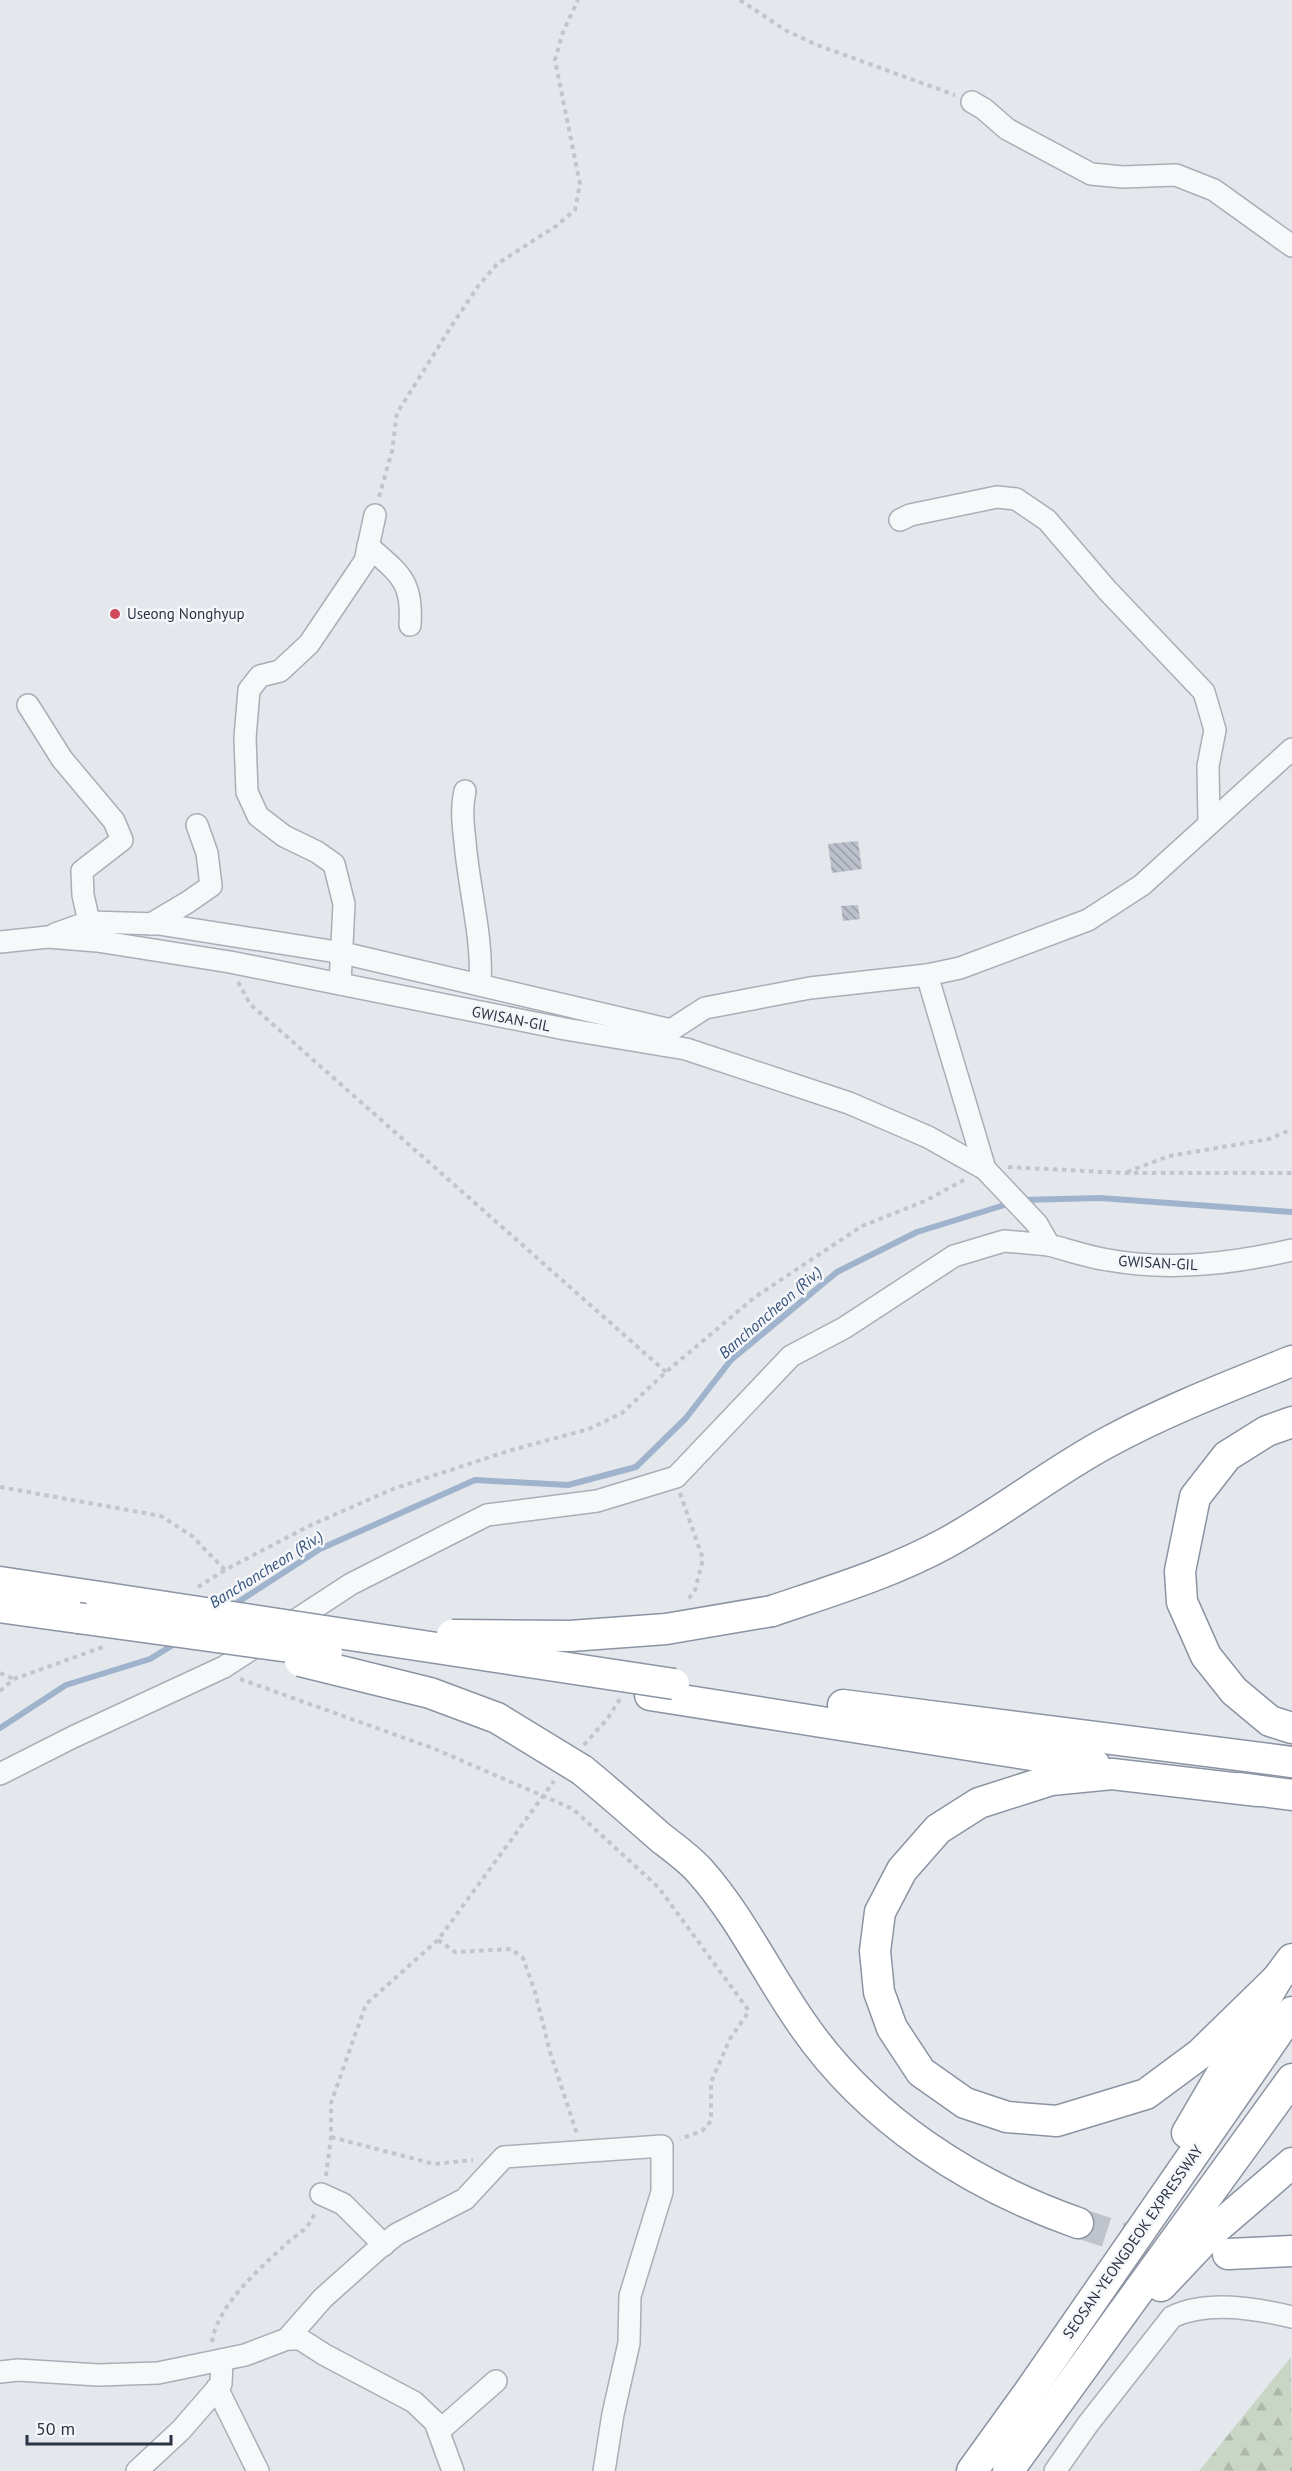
<svg xmlns="http://www.w3.org/2000/svg" width="1292" height="2471" viewBox="0 0 1292 2471" font-family="'PT Sans',sans-serif">
	<style>
		.forest { fill: url(#forest-firs) }
		.lines { fill: none; stroke-linecap: round; stroke-linejoin: round }
		.stream { stroke: #9fb4cc; stroke-width: 6 }
		.building { fill: url(#building-back-hatch) }
		.highway-tunnel { stroke: #bfc3cb; stroke-width: 30; stroke-dasharray: 30 15; stroke-linecap: butt }
		.minor-casing { stroke: #a9aeb7; stroke-width: 24 }
		.highway-casing { stroke: #8b94a3; stroke-width: 33 }
		.path { stroke: #c2c5cb; stroke-width: 4; stroke-dasharray: 4.5 4.5; stroke-linecap: butt }
		.minor { stroke: #f7f8fa; stroke-width: 21 }
		.highway { stroke: #fff; stroke-width: 30 }
		.highway-bridge-casing { stroke: #8b94a3; stroke-width: 33; stroke-linecap: butt }
		.highway-bridge { stroke: #fff; stroke-width: 30 }
		.poi-dot { fill: #d1495b; stroke: #f4f6f9; stroke-width: 2 }
		.labels { text-anchor: middle; stroke-width: 5; stroke-linejoin: round; paint-order: stroke }
		.poi-label { font-size: 15px; fill: #2b3445; stroke: #f4f6f9; text-anchor: start }
		.street-label { font-size: 15px; fill: #2b3445; stroke: #f4f6f9 }
		.water-label { font-size: 16px; font-style: italic; fill: #34527a; stroke: #f4f6f9 }
	</style>
	<defs>
		<pattern id="forest-firs" width="22" height="20" patternUnits="userSpaceOnUse" patternTransform="scale(1.5)"><rect width="22" height="20" fill="#c9d6c5"/><path d="M5 1l3.5 6h-7zM16 11l3.5 6h-7z" fill="#adb8ab"/></pattern>
		<pattern id="building-back-hatch" width="6" height="6" patternUnits="userSpaceOnUse" patternTransform="scale(1.5)"><rect width="6" height="6" fill="#bbc0ca"/><path d="M-1 5l2 2M0 0l6 6M5-1l2 2" fill="none" stroke="#989da6"/></pattern>
	</defs>
	<rect width="100%" height="100%" fill="#e4e7ec"/>
	<path class="forest" d="M1291 2357 1292 2471H1199Z"/>
	<g class="lines">
		<g class="stream">
			<path d="M1021 1200 1100 1198 1292 1212"/>
			<path d="M232 1606 320 1549 475 1480 568 1485 636 1467 686 1418 731 1360 837 1272 917 1232 1011 1203"/>
			<path d="M0 1728 66 1685 150 1659 176 1643"/>
		</g>
	</g>
	<g class="building">
		<path d="M858 841 862 869 832 873 828 844Z"/>
		<path d="M858 905 860 919 843 921 841 906Z"/>
	</g>
	<g class="lines">
		<path class="highway-tunnel" d="M1078 2223 1121 2237 1195 2250"/>
		<g class="minor-casing">
			<g id="minor">
				<path d="M972 102 984 109 1007 129 1091 174 1123 177 1176 175 1214 190 1292 246"/>
				<path d="M900 520 910 515 997 497 1016 499 1047 520 1107 590 1204 692 1215 730 1208 766 1209 824"/>
				<path d="M368 546C400 574 413 581 410 625"/>
				<path d="M28 705 62 759 114 821 122 840 82 871 83 895 89 922"/>
				<path d="M465 791C461 809 463 824 465 842 469 890 483 937 480 985"/>
				<path d="M151 924 188 902 211 886 207 853 197 825"/>
				<path d="M55 934 89 922 159 924 343 953 671 1030"/>
				<path d="M0 942 48 937 97 941 230 962 565 1029 686 1049 849 1103 928 1137 985 1169 1037 1224 1049 1245C1068 1250 1088 1257 1108 1260 1170 1271 1231 1264 1292 1250"/>
				<path d="M927 975 985 1169"/>
				<path d="M340 984 344 904 334 864 317 852 284 836 258 816 247 792 245 738 249 690 260 676 280 671 309 644 365 561 375 515"/>
				<path d="M663 1045 671 1030 705 1008 810 988 927 975 960 968 1088 920 1142 885 1292 749"/>
				<path d="M0 1774 73 1737 224 1667 351 1584 487 1515 597 1501 676 1477 791 1356 844 1328 954 1256 1004 1241 1049 1245"/>
				<path d="M321 2194 343 2204 384 2245"/>
				<path d="M287 2339 323 2298 379 2248 397 2234 465 2199 504 2157 662 2146V2192L630 2296 629 2343 613 2414 604 2471"/>
				<path d="M0 2372 18 2370 98 2375 158 2373 245 2355 287 2339H300L325 2355 414 2402 435 2422 453 2471"/>
				<path d="M217 2388 258 2471"/>
				<path d="M439 2431 496 2381"/>
				<path d="M137 2471 181 2430 221 2384 222 2360"/>
				<path d="M1055 2471 1088 2424 1172 2317C1207 2300 1255 2308 1292 2317"/>
			</g>
		</g>
		<g class="highway-casing">
			<g id="highway">
				<path d="M1292 1422 1267 1431 1227 1456 1195 1497 1180 1571 1182 1602 1206 1656 1234 1691 1270 1721 1292 1728"/>
				<path d="M0 1582 100 1597"/>
				<path d="M0 1607 78 1618"/>
				<path d="M772 1611C831 1591 891 1573 946 1543 1001 1513 1052 1472 1108 1442 1167 1410 1230 1386 1292 1361"/>
				<path d="M650 1695 1095 1765"/>
				<path d="M843 1705 1292 1762"/>
				<path d="M582 1770C609 1792 635 1815 661 1838 674 1848 688 1858 699 1870 741 1917 767 1974 803 2025 869 2120 970 2185 1078 2223"/>
				<path d="M1240 1788 1292 1795"/>
				<path d="M1258 1791 1112 1774 1051 1780 979 1803 938 1829 902 1870 880 1912 875 1951 879 1992 892 2028 921 2072 965 2103 1007 2117 1057 2121 1146 2094 1200 2054 1277 1979"/>
				<path d="M1187 2133 1277 1979 1292 1959"/>
				<path d="M1228 2254 1292 2251"/>
				<path d="M1161 2286 1213 2231 1292 2163"/>
				<path d="M972 2471 1029 2392 1292 2012"/>
				<path d="M1008 2471 1292 2079"/>
			</g>
		</g>
		<g class="path">
			<path d="M740 0 785 30 817 45 955 95"/>
			<path d="M379 497 392 451 397 413 456 319 479 285 497 264 556 226 575 210 580 184 555 60 563 32 578 0"/>
			<path d="M238 982 250 1004 666 1372"/>
			<path d="M1008 1167 1124 1173H1292"/>
			<path d="M1127 1172 1169 1156 1269 1139 1292 1129"/>
			<path d="M0 1487 161 1516 192 1536 225 1570"/>
			<path d="M680 1493 703 1559 695 1590 687 1601"/>
			<path d="M198 1587 225 1570 311 1525 393 1489 508 1451 589 1429 622 1413 666 1372 755 1297 862 1226 925 1201 964 1180"/>
			<path d="M0 1673 14 1679"/>
			<path d="M240 1679 435 1749 573 1809 659 1888 749 2011 730 2039 711 2082V2121L702 2131 680 2139"/>
			<path d="M0 1691 14 1679 103 1647"/>
			<path d="M584 1745 608 1718 620 1699"/>
			<path d="M438 1940 455 1952 511 1949 523 1958 535 1992 550 2052 577 2134"/>
			<path d="M331 2137 434 2164 473 2160"/>
			<path d="M326 2176 331 2137V2103L366 2004 438 1940 554 1781"/>
			<path d="M212 2342C217 2306 259 2269 284 2246 299 2231 307 2233 315 2212"/>
		</g>
		<use href="#minor" class="minor"/>
		<use href="#highway" class="highway"/>
		<g class="highway-bridge-casing">
			<g id="highway-bridge">
				<path d="M100 1597 674 1684"/>
				<path d="M78 1618 327 1652"/>
				<path d="M452 1635 570 1636 666 1629 772 1611"/>
				<path d="M300 1661 430 1693 497 1718 582 1770"/>
			</g>
		</g>
		<use href="#highway-bridge" class="highway-bridge"/>
	</g>
	<circle class="poi-dot" cx="115" cy="614" r="6"/>
	<g class="labels">
		<g class="poi-label">
			<text x="127" y="619">Useong Nonghyup</text>
		</g>
		<g class="street-label">
			<text transform="translate(511 1019) rotate(11)" y="5">GWISAN-GIL</text>
			<text transform="translate(1158 1263) rotate(3)" y="5">GWISAN-GIL</text>
			<text transform="translate(1133 2242) rotate(-55)" y="5">SEOSAN-YEONGDEOK EXPRESSWAY</text>
		</g>
		<g class="water-label">
			<text transform="translate(770 1312) rotate(-41)" y="6">Banchoncheon (Riv.)</text>
			<text transform="translate(266 1569) rotate(-32)" y="6">Banchoncheon (Riv.)</text>
		</g>
	</g>
	<path d="M27 2435v9h144v-9" fill="none" stroke="#2b3445" stroke-width="3"/>
	<text x="36" y="2435" font-size="18" fill="#2b3445" stroke="#f4f6f9" stroke-width="4.5" paint-order="stroke">50 m</text>
</svg>
